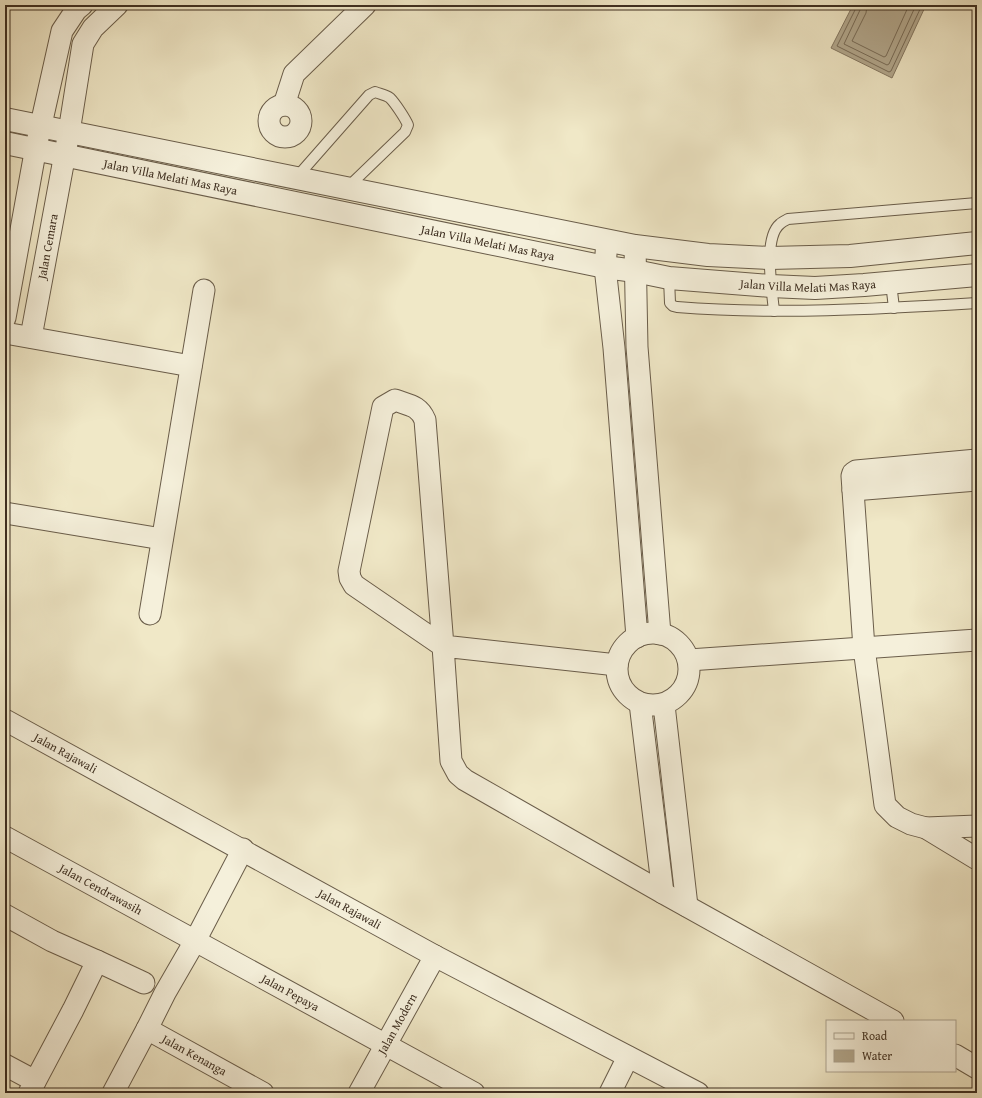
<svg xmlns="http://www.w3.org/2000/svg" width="982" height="1098" viewBox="0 0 982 1098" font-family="'Gentium Book Plus',serif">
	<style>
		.water { fill: #b3a98f; stroke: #847863 }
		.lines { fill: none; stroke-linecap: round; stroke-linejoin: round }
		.shore { stroke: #786c58; stroke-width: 1 }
		.service-casing { stroke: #6a5d4a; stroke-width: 12 }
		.minor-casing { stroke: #6a5d4a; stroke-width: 23 }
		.tertiary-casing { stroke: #6a5d4a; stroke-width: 24 }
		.service { stroke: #f5f0db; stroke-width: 10 }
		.minor { stroke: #f5f0db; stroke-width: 21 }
		.tertiary { stroke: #f5f0db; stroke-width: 22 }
		.labels { text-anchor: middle; stroke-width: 4; stroke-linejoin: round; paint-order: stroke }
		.street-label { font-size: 12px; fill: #3e2f21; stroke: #f5f0db }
	</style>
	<rect width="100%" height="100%" fill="#f0e8c7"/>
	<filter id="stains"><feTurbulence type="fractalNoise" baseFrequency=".005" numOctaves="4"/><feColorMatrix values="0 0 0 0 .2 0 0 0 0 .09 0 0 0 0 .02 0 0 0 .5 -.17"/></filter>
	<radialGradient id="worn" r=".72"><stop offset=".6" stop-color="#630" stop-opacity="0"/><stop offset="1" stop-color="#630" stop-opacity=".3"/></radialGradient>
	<path class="water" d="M853 5H926L892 78 831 48Z"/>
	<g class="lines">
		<g class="shore">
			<path d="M856 5V8L837 46 889 72 891 71 922 5"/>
			<path d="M861 5 860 10 844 44 887 65 889 64 916 5"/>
			<path d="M867 5 866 13 852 41 884 57 886 56 909 5"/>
		</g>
		<g class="service-casing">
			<g id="service">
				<path d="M296 178 369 95 375 92C380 94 386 95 390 98 395 103 405 118 408 125L405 132 347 188"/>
				<path d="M669 278 670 303 673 306 677 307C776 315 878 309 977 303"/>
				<path d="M891 283 894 308"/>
				<path d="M774 311C772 290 763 238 780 224 782 222 786 220 788 219L977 203"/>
			</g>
		</g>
		<g class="minor-casing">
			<g id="minor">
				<circle cx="285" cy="121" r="16"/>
				<path d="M284 105 294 74 365 5"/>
				<path d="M607 241 605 267 614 348 637 637"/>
				<path d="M635 246 637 347 660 634"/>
				<path d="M5 318 36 147 62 31 76 10 82 5"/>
				<path d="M5 333 191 366"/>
				<path id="s1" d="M31 337 69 132 83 44 93 28 117 5"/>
				<path d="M977 460 856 471 853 473 852 476 864 648 885 805 897 817 911 824 926 828 977 859"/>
				<path d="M853 490 977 480"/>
				<path d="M5 513 162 539"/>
				<path d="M150 614 204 290"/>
				<circle cx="653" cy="669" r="36"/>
				<path d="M689 660 977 640"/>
				<path d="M617 665 443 646 354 585 350 578 349 571 383 407 395 400C408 405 419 405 425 420L443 646 451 761 458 774 465 780 663 893 893 1021"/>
				<path d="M640 703 663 893"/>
				<path d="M664 705 687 906"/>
				<path id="s2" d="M5 720 435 956 698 1093"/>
				<path d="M926 828 977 826"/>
				<path id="s3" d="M5 837 474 1093"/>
				<path d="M5 915 52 941 97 961 73 1010 29 1093"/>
				<path d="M97 961 144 983"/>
				<path id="s4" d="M147 1029 263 1093"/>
				<path d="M955 1055 977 1068"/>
				<path d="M5 1065 35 1081"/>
				<path d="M113 1093 147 1029 165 993 195 941 243 849"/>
				<path id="s5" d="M359 1093 435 956"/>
				<path d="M610 1093 628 1057"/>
			</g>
		</g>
		<g class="tertiary-casing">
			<g id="tertiary">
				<path d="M5 119 346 188 635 246 708 255 770 258 850 256 977 243"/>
				<path id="s6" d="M5 143 605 267 635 271 669 278 771 286 815 288 864 285 977 275"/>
			</g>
		</g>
		<use href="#service" class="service"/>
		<use href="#minor" class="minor"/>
		<use href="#tertiary" class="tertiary"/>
	</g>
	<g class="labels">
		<g class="street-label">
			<text dy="4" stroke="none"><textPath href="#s6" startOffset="169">Jalan Villa Melati Mas Raya</textPath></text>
			<text dy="4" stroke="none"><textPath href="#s6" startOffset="493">Jalan Villa Melati Mas Raya</textPath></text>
			<text dy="4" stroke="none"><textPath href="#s1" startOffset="92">Jalan Cemara</textPath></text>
			<text dy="4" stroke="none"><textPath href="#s6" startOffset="817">Jalan Villa Melati Mas Raya</textPath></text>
			<text dy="4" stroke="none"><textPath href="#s2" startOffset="69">Jalan Rajawali</textPath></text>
			<text dy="4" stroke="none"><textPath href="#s3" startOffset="109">Jalan Cendrawasih</textPath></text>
			<text dy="4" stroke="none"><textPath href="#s2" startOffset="393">Jalan Rajawali</textPath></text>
			<text dy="4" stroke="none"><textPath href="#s3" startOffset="325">Jalan Pepaya</textPath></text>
			<text dy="4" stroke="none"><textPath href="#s5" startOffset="79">Jalan Modern</textPath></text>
			<text dy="4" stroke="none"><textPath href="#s4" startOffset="54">Jalan Kenanga</textPath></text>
		</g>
	</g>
	<rect width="982" height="1098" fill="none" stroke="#f0e8c7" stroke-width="20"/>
	<rect x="6" y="6" width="970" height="1086" fill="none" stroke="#3e2f21" stroke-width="2"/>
	<rect x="10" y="10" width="962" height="1078" fill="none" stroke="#3e2f21"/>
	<rect x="826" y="1020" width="130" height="52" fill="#f5f0db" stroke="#aca391"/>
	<rect x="834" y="1033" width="20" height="6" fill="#f5f0db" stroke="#aca391"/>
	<text x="862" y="1040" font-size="12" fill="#3e2f21">Road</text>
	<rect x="834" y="1050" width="20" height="12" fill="#b3a98f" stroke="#aca391"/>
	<text x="862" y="1060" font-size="12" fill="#3e2f21">Water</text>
	<rect width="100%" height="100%" filter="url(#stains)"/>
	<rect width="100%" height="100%" fill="url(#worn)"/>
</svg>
